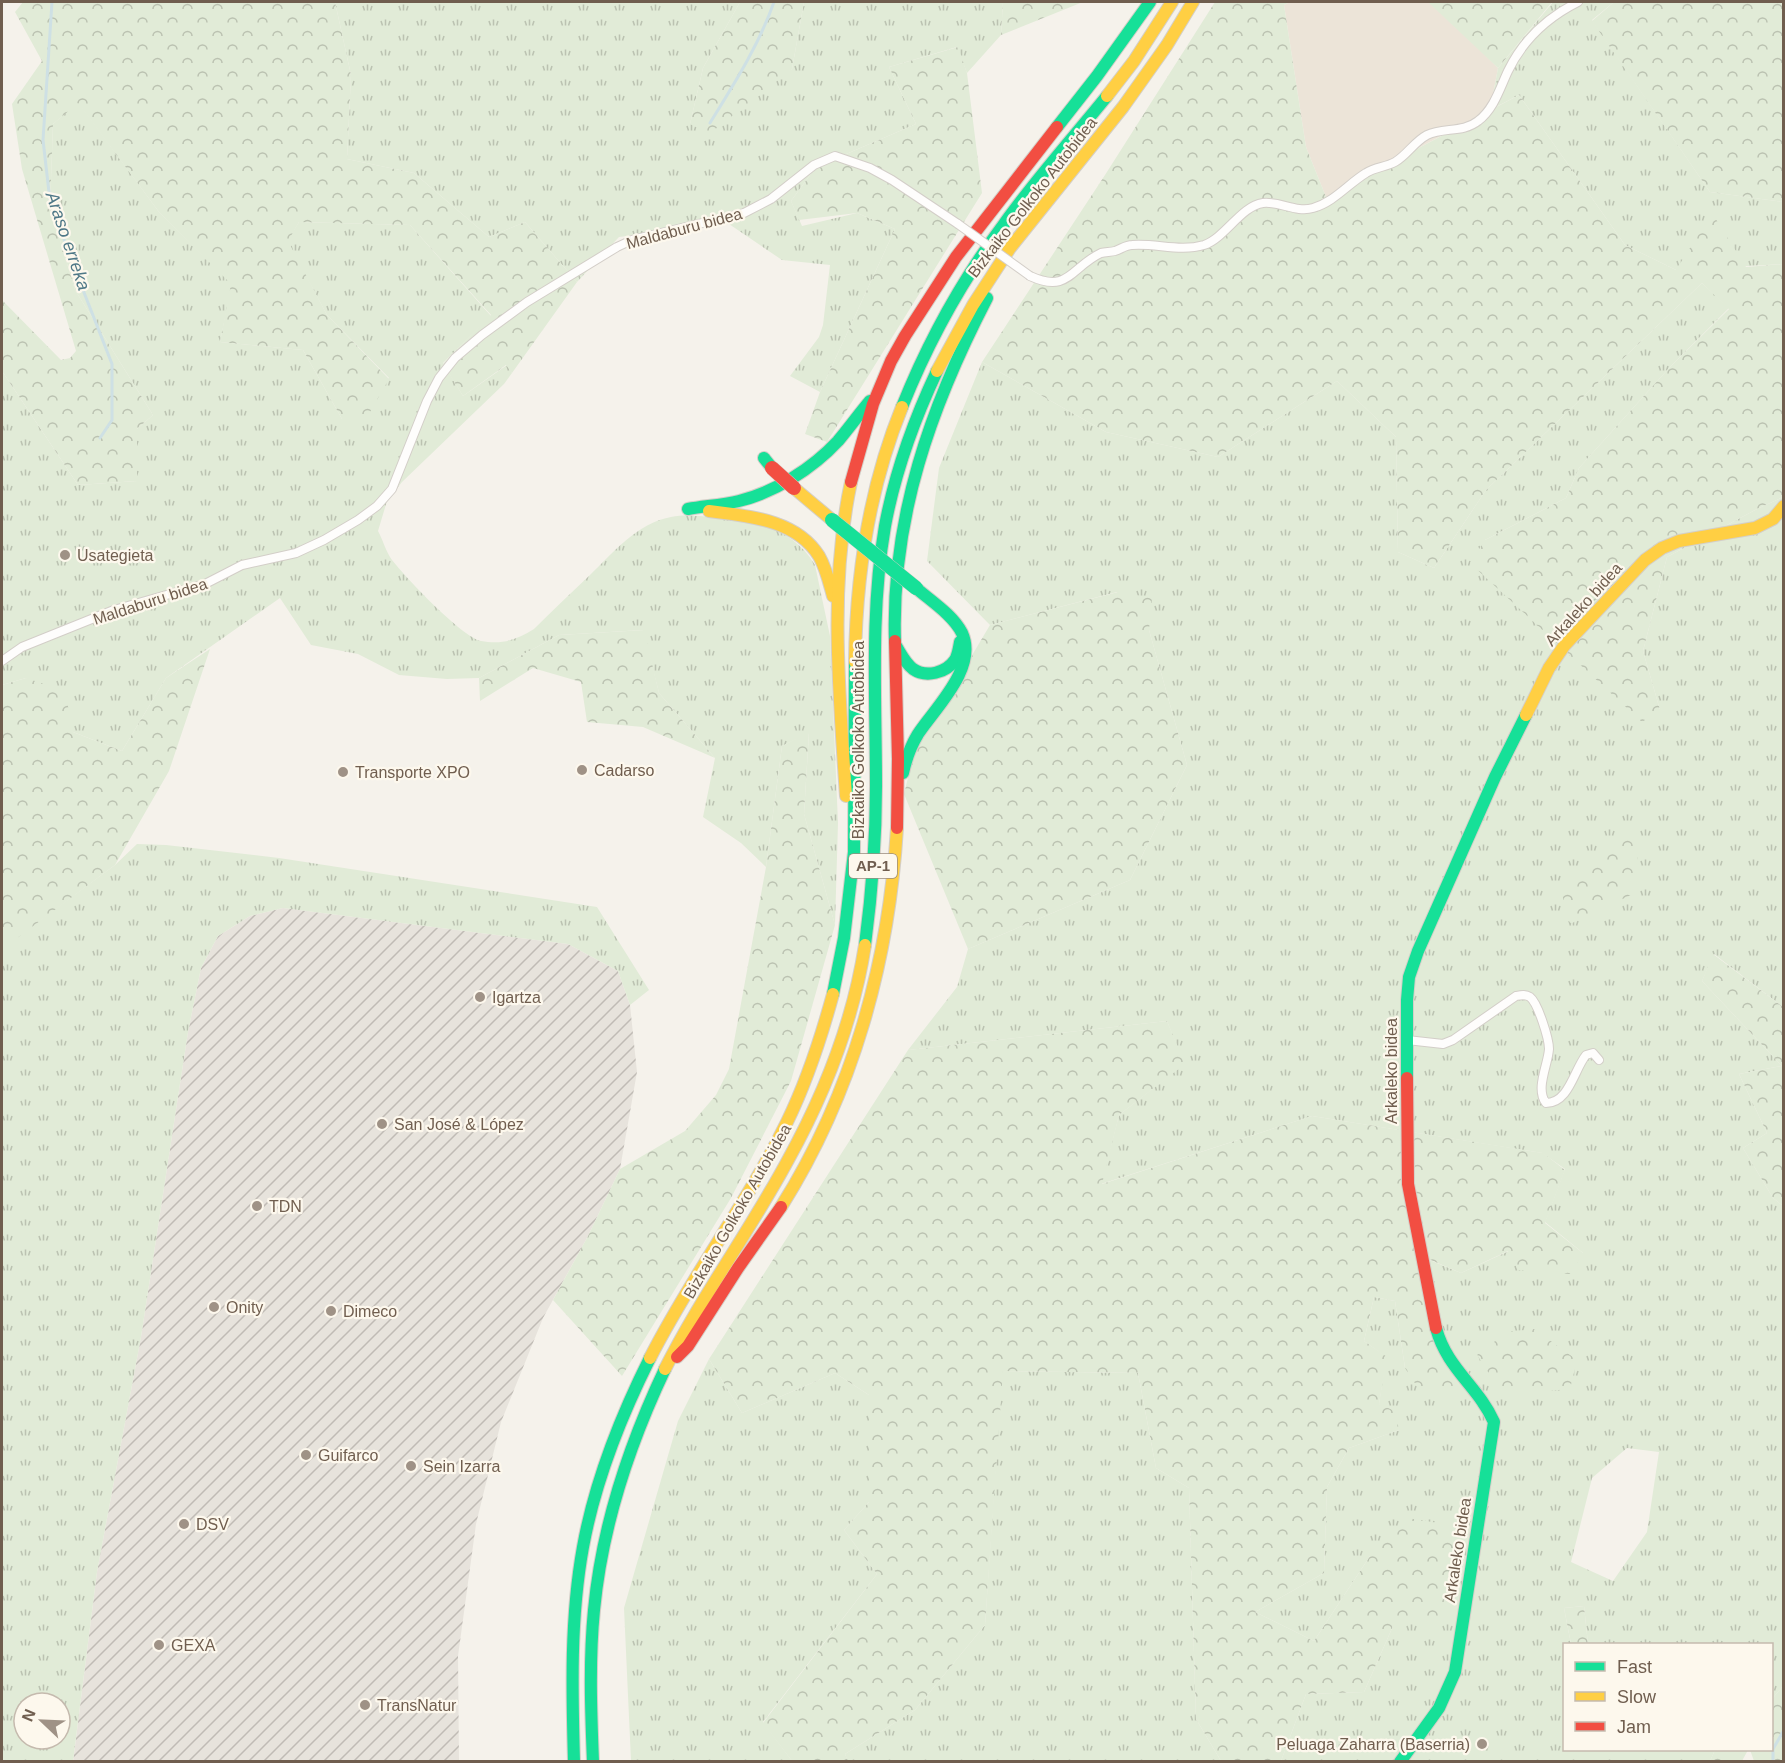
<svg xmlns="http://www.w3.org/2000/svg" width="1785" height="1763" viewBox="0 0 1785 1763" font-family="Arial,sans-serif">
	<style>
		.residential { fill: #ece4d8 }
		.industrial { fill: url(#industrial-furrows) }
		.grass { fill: url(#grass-tufts); fill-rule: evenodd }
		.forest { fill: url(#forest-crowns) }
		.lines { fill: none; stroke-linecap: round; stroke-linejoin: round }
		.stream { stroke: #cee0e4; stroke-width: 3 }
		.street-casing { stroke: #d3cec8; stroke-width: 10 }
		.fast-casing { stroke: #d4cfc8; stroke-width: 14 }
		.slow-casing { stroke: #d4cfc8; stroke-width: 14 }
		.jam-casing { stroke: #d4cfc8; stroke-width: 14 }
		.street { stroke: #fefdfc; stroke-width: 8 }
		.fast { stroke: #16e098; stroke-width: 12 }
		.slow { stroke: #ffcf43; stroke-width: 12 }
		.jam { stroke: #f24e42; stroke-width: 12 }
		.street-bridge-casing { stroke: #d3cec8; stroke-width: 10; stroke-linecap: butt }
		.fast-bridge-casing { stroke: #d3cec7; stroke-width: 15; stroke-linecap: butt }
		.jam-bridge-casing { stroke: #d3cec7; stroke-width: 15; stroke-linecap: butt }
		.street-bridge { stroke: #fefdfc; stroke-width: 8 }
		.fast-bridge { stroke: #16e098; stroke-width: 14 }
		.jam-bridge { stroke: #f24e42; stroke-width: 14 }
		.poi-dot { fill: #9f9286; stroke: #fdf8ed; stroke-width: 2 }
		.labels { text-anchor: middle; stroke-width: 4.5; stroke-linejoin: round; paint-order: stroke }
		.shield { fill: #fdf8ed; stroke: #9a8c7e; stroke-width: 1.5 }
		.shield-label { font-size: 15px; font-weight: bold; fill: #705e4f }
		.street-label { font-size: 16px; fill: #705e4f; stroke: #fdf8ed }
		.poi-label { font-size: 16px; fill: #705e4f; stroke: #fdf8ed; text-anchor: start }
		.water-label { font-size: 18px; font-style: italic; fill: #4f7887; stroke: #fdf8ed }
	</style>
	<defs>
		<pattern id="industrial-furrows" width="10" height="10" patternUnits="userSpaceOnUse" patternTransform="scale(1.5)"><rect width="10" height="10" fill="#e7e3dc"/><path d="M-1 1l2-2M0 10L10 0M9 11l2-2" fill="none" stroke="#c0bbb5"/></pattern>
		<pattern id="grass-tufts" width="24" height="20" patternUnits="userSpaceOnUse" patternTransform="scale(1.5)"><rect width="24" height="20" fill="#e1ebd7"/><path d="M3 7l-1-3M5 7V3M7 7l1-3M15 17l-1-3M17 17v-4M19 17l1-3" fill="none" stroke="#bbc2b1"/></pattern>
		<pattern id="forest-crowns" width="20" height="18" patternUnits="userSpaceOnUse" patternTransform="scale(1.5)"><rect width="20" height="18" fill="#e1ebd7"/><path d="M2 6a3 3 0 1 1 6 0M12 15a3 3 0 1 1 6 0" fill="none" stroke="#bbc2b1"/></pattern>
	</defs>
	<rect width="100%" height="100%" fill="#f5f2eb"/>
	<path class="residential" d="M1290 2H1434L1498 68 1490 110 1326 197 1306 147 1284 5Z"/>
	<path class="industrial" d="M283 908 568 944 618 971 630 1005 637 1072 620 1169 588 1236 543 1318 501 1422 476 1524 458 1656 459 1761 73 1762 97 1572 141 1337 188 1032 201 968 218 936 250 916Z"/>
	<g class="grass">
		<path d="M335 2H740L703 68 690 124 792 69 804 2H1003L1001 35 967 73 957 47 889 67 916 124 816 167 791 201 802 226 857 213 895 229 820 392 790 376 819 337 823 325 830 265 782 260 729 224 619 237 577 282 525 222 489 237 414 173 347 159 351 75Z"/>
		<path d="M1553 2H1614L1592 20 1710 192 1783 202V264L1676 270 1625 245 1519 95 1490 110 1498 68Z"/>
		<path d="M78 102 159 212 232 284 220 342 303 350 342 419 389 378 327 315 287 241 299 222 410 225 491 316 443 363 463 396 507 365 512 373 504 384 402 482 387 501 378 531C383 540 386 552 392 560 406 578 462 637 481 641 502 645 516 640 534 629 552 611 571 593 590 575 613 553 637 523 671 517 691 513 714 518 735 520 768 523 798 536 815 565L830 636 838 823 835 925 804 814 809 733 782 746 766 867 741 843 703 817 715 758 659 693 643 630 559 635 479 678 447 679 399 675 358 654 311 645 280 598 166 678 122 751 73 732 26 678 2 685V371L78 485 137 481V429L153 415 75 290 50 207 53 124Z"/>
		<path d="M1702 283 1729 308 1670 367 1579 468 1566 498 1485 540 1660 710 1643 651 1667 557 1757 509 1783 497V1007L1714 954 1702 981 1782 1066 1739 1074 1767 1133 1743 1148 1773 1198 1783 1206V1686L1772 1699V1644H1588L1584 1606 1564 1608 1571 1644H1564V1750H1715L1710 1761H1281L1306 1694 1364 1692 1393 1626 1370 1556 1314 1641 1255 1612 1324 1573 1327 1487 1349 1448 1399 1430 1379 1404 1386 1357 1364 1341 1374 1297 1395 1301 1405 1368 1429 1291 1425 1258 1461 1273 1509 1251 1583 1253 1545 1222 1565 1169 1542 1153 1312 1116 1101 1184 1119 1115 1184 1064 1167 1021 908 1050 957 987 968 949 1130 880 1187 765 1149 630 1117 592 990 625 927 561 939 468 982 362 1106 432 1218 457 1337 381 1396 437 1398 552 1434 568 1486 490ZM1627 1448 1659 1452 1647 1532 1613 1581 1571 1562 1592 1478Z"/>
		<path d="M137 844 166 845 279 858 597 907 649 990 630 1005 618 971 568 944 283 908 250 916 218 936 201 968 188 1032 141 1337 97 1572 73 1761H2V945L5 946 115 865ZM24 1703H60V1739H24Z"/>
		<path d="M709 1359 742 1413 835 1373 869 1395V1502L844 1530 877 1574 763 1722 792 1761H631L624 1608 678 1421Z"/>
		<path d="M1002 1371 1138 1373 1156 1468 1189 1488 1196 1719 1221 1761 848 1762 845 1754 915 1710 985 1625Z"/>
	</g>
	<g class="forest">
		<path d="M23 2H335L351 75 347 159 414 173 489 237 525 222 577 282 512 373 506 365 463 396 443 364 491 315 410 225 299 222 288 241 327 315 389 379 363 424 342 419 303 350 220 342 231 284 159 212 78 103 53 124 50 207 75 290 153 415 137 429V481L78 485 2 371V300L61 360 70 358 76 351 22 169 12 104 42 61 15 12Z"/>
		<path d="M740 2H804L792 69 709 134 690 124 703 68Z"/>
		<path d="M1003 2H1083L1001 35Z"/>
		<path d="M1215 2H1290L1284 5 1306 147 1326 197 1519 95 1625 245 1676 270 1712 213 1746 267 1783 264V497L1757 509 1667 557 1643 651 1660 710 1642 722 1470 563 1485 540 1566 498 1579 468 1670 367 1729 309 1702 283 1486 490 1434 568 1398 552 1396 437 1337 381 1218 457 1106 432 982 362 1105 175Z"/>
		<path d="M1428 2H1552L1498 68Z"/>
		<path d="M1614 2H1783V202L1710 192 1592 21Z"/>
		<path d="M958 47 967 73 982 193 827 442 805 434 820 392 895 229 857 213 799 220 791 201 816 167 916 124 889 67Z"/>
		<path d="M1118 592 1152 598 1149 630 1187 765 1130 880 968 949 904 794 914 753 990 625Z"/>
		<path d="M644 630 659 693 715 758 643 727 587 722 581 682 533 668 480 701 479 678 559 635Z"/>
		<path d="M210 649 169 771 115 865 5 947 2 945V685L26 678 65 691 73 732 122 751 166 678Z"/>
		<path d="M809 732 804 814 835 925 791 1081 731 1198 622 1376 553 1300 588 1236 620 1169 685 1131 716 1095 729 1069 766 867 782 746Z"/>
		<path d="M1631 831 1641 837 1631 895 1570 924 1561 890Z"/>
		<path d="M1713 954 1783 1007V1206L1773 1198 1743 1148 1767 1133 1739 1074 1782 1066 1702 981Z"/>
		<path d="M1167 1021 1185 1064 1119 1115 1102 1184 1312 1116 1543 1153 1565 1170 1545 1223 1583 1253 1570 1274 1518 1270 1508 1251 1461 1273 1426 1258 1429 1291 1459 1391 1422 1394 1405 1368 1395 1301 1374 1297 1364 1341 1387 1357 1379 1404 1395 1411 1399 1430 1349 1448 1327 1487 1324 1573 1255 1612 1314 1641 1370 1556 1407 1518 1470 1528 1453 1615 1393 1626 1364 1692 1306 1694 1281 1761H1221L1196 1719 1189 1488 1156 1468 1138 1373 1003 1371 985 1625 915 1710 845 1754 848 1761H792L763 1723 877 1574 844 1530 869 1502V1395L835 1373 742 1413 709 1359 908 1050Z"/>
		<path d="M1534 1329 1577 1360 1570 1389 1503 1395 1477 1355 1507 1332Z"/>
		<path d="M1584 1606 1588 1644H1571L1564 1608Z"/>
		<path d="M1783 1686V1761H1754L1750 1750H1772V1699Z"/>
		<path d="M1715 1750H1748L1742 1761H1710Z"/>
	</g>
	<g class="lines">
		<g class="stream">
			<path d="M52 2 43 140 50 201 76 272 112 364V420L100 438"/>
			<path d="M710 123C734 84 759 45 774 2"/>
			<path d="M1773 1762V1749L1784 1730"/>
		</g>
		<g class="street-casing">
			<g id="street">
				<path d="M1030 276C1069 294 1071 267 1101 253 1106 252 1111 252 1115 251 1121 249 1126 245 1132 245 1156 243 1180 252 1204 245 1225 238 1241 206 1263 203 1280 201 1296 213 1313 208 1334 202 1348 184 1366 173 1375 167 1386 167 1395 162 1407 155 1414 142 1427 135 1443 127 1463 133 1478 121 1494 109 1500 88 1508 71 1523 40 1548 17 1578 2"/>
				<path d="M2 661 22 647 114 610 205 584 242 565 296 553 324 540 358 520 377 506 392 489 427 401 439 378 455 358 482 335 527 302 617 247 632 240 744 213 771 199 814 165 835 156 870 168 892 180 958 224"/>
				<path d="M1407 1040 1443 1044 1453 1040 1516 996C1521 995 1525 994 1530 997 1538 1003 1549 1039 1549 1049 1548 1065 1535 1089 1546 1103 1569 1103 1574 1070 1586 1055L1593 1053 1599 1060"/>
			</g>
		</g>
		<g class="fast-casing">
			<g id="fast">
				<path d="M1057 127 1097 76 1150 2"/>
				<path d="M902 407C928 342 962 280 1004 224 1036 179 1073 138 1107 96"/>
				<path d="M764 458 772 468"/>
				<path d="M688 509C705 506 722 505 739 501 775 492 812 469 838 441 849 428 859 414 870 401"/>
				<path d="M895 641C891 518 931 406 987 298"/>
				<path d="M896 646C901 654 905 663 913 669 926 678 946 673 955 660 958 655 959 648 960 642"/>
				<path d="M903 773C906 759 910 747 918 734 935 708 978 668 962 633 953 615 931 601 916 588"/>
				<path d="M865 945C872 892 876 839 876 786 876 699 870 612 885 526 895 472 914 420 937 371"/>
				<path d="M833 994 844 938 854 852 855 662"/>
				<path d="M1407 1078V1000L1409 977 1418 951 1495 777 1526 715"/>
				<path d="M574 1762C572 1691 570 1618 583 1547 595 1481 620 1418 650 1358"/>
				<path d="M593 1762C591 1712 589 1661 594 1610 602 1526 629 1445 665 1369"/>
				<path d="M1400 1762 1439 1708 1455 1672 1494 1422C1478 1386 1447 1369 1436 1328"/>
			</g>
		</g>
		<g class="slow-casing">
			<g id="slow">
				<path d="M1107 96 1134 61 1172 2"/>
				<path d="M937 371 973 305 1010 248 1123 107 1167 45 1193 2"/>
				<path d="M794 488 832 520"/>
				<path d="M709 511C747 516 796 519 819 556 826 568 829 582 833 596"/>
				<path d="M855 662C856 575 869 488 902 407"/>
				<path d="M1526 715 1549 668 1564 646 1645 560 1662 548 1679 541 1755 528 1773 519 1784 506"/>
				<path d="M846 796C839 691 829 585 851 482"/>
				<path d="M781 1207C853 1093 889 961 897 828"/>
				<path d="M650 1358C691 1277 747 1204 787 1122 807 1081 821 1038 833 994"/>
				<path d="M665 1369C701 1297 750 1231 788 1160 825 1093 853 1022 865 945"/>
			</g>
		</g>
		<g class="jam-casing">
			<g id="jam">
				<path d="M851 482 873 404 891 361 905 336 956 257 1057 127"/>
				<path d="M895 641 898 759 897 828"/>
				<path d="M1407 1078 1408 1184 1436 1328"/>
				<path d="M677 1357 688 1346 738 1268 781 1207"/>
			</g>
		</g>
		<use href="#street" class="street"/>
		<use href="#fast" class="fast"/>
		<use href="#slow" class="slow"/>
		<use href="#jam" class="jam"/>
		<g class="street-bridge-casing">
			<path id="street-bridge" d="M958 224 1030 276"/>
		</g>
		<g class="fast-bridge-casing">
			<path id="fast-bridge" d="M832 520 916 588"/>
		</g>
		<g class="jam-bridge-casing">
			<path id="jam-bridge" d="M772 468 794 488"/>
		</g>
		<use href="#street-bridge" class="street-bridge"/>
		<use href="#fast-bridge" class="fast-bridge"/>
		<use href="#jam-bridge" class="jam-bridge"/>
	</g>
	<g class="poi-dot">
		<circle cx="65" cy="555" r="6"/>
		<circle cx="582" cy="770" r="6"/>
		<circle cx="343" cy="772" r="6"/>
		<circle cx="480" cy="997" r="6"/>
		<circle cx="382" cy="1124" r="6"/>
		<circle cx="257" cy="1206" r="6"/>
		<circle cx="214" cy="1307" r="6"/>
		<circle cx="331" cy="1311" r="6"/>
		<circle cx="306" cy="1455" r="6"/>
		<circle cx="411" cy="1466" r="6"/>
		<circle cx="184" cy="1524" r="6"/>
		<circle cx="159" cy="1645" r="6"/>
		<circle cx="365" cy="1705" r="6"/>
		<circle cx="1482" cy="1744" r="6"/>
	</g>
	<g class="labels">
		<rect class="shield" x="849" y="854" width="48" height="24" rx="4.5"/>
		<g class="shield-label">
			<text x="873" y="871">AP-1</text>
		</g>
		<g class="street-label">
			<text transform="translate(1032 197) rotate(-52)" y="6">Bizkaiko Golkoko Autobidea</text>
			<text transform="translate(684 228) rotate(-15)" y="6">Maldaburu bidea</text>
			<text transform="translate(150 601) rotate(-18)" y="6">Maldaburu bidea</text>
			<text transform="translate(1583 604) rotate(-48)" y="6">Arkaleko bidea</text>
			<text transform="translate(858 740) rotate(-90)" y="6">Bizkaiko Golkoko Autobidea</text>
			<text transform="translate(1391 1071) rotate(-90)" y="6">Arkaleko bidea</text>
			<text transform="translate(737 1211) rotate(-60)" y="6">Bizkaiko Golkoko Autobidea</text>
			<text transform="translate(1457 1550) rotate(-81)" y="6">Arkaleko bidea</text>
		</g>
		<g class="poi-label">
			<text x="77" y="561">Usategieta</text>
			<text x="594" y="776">Cadarso</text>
			<text x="355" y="778">Transporte XPO</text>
			<text x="492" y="1003">Igartza</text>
			<text x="394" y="1130">San José &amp; López</text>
			<text x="269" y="1212">TDN</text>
			<text x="226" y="1313">Onity</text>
			<text x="343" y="1317">Dimeco</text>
			<text x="318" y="1461">Guifarco</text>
			<text x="423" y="1472">Sein Izarra</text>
			<text x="196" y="1530">DSV</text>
			<text x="171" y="1651">GEXA</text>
			<text x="377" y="1711">TransNatur</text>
			<text x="1470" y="1750" text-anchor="end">Peluaga Zaharra (Baserria)</text>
		</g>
		<g class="water-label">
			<text transform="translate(68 241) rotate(71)" y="6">Araso erreka</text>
		</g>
	</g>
	<rect width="1785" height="1763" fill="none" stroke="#705e4f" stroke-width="6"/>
	<rect x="1563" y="1643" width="210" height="108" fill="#fdf8ed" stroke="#c5baae" stroke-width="1.5"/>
	<rect x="1575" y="1662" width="30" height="9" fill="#16e098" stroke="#c5baae" stroke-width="1.5"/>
	<text x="1617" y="1673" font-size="18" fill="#705e4f">Fast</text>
	<rect x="1575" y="1692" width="30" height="9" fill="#ffcf43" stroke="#c5baae" stroke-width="1.5"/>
	<text x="1617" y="1703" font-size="18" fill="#705e4f">Slow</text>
	<rect x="1575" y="1722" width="30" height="9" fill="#f24e42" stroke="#c5baae" stroke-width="1.5"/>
	<text x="1617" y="1733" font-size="18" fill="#705e4f">Jam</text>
	<g transform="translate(42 1721) rotate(293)"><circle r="28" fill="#fdf8ed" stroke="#c5baae" stroke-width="1.5"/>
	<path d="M0-4.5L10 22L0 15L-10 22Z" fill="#9f9286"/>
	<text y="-9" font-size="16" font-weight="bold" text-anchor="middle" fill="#705e4f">N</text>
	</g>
</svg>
